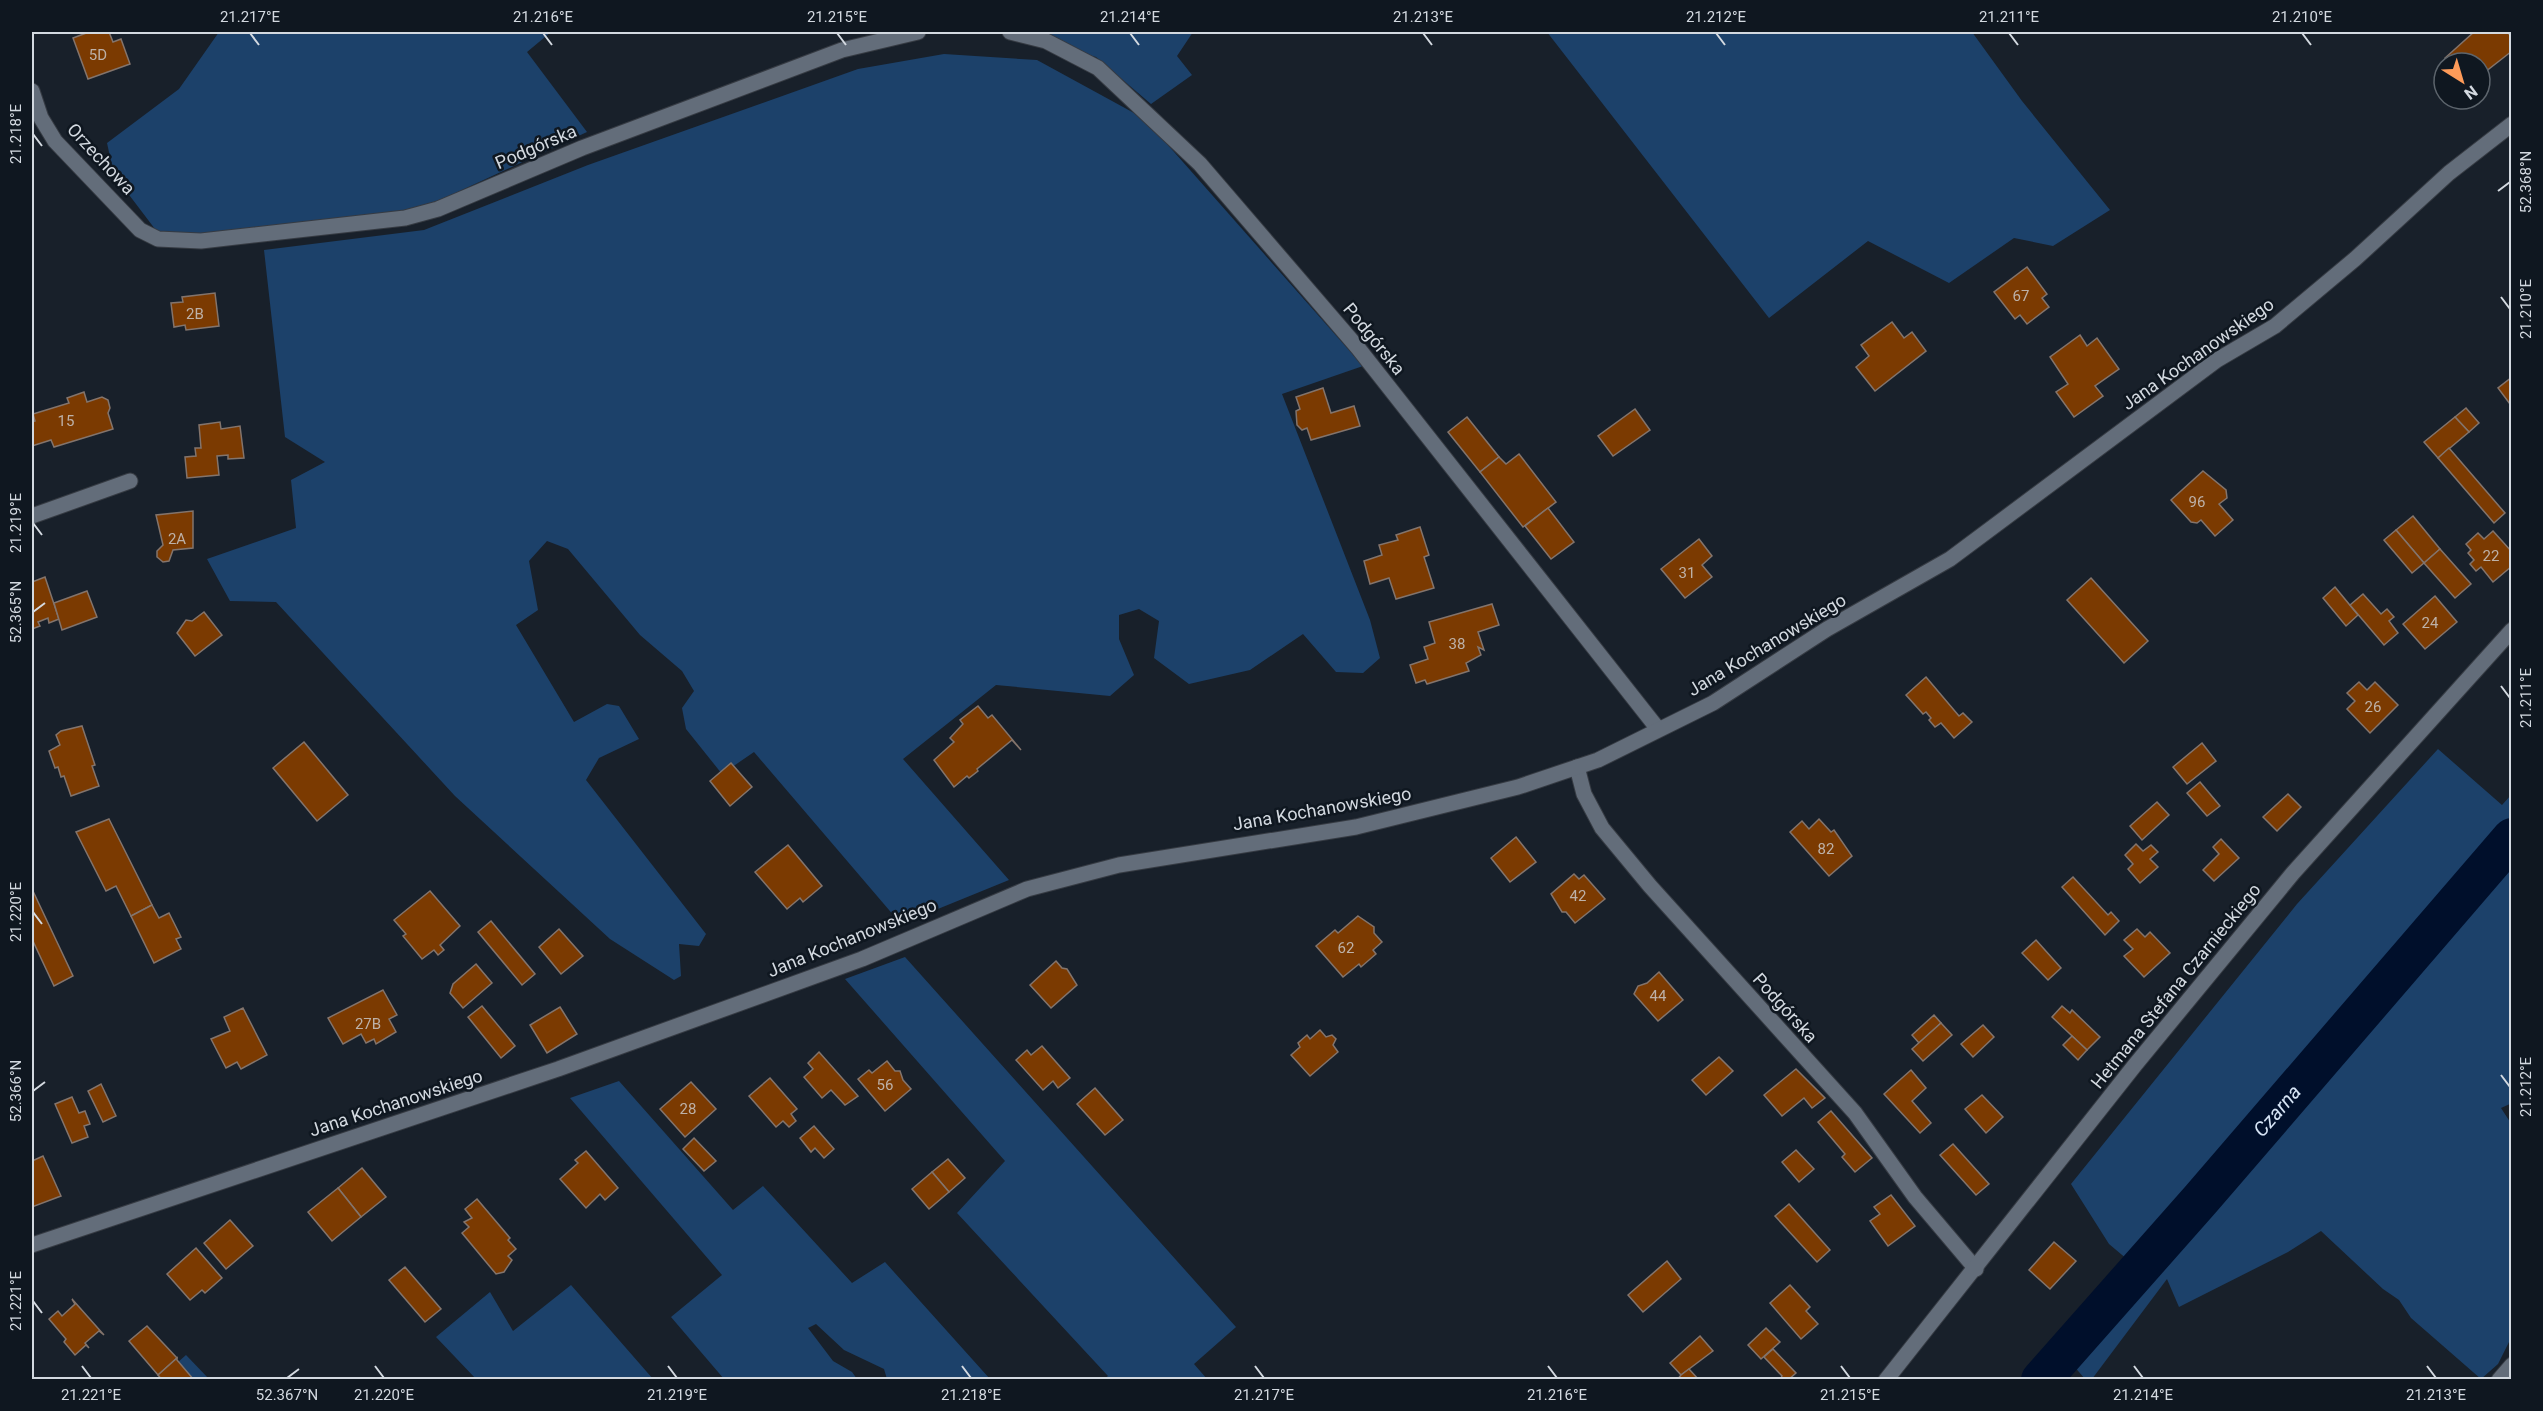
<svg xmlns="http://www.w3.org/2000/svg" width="2543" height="1411" viewBox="0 0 2543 1411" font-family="Roboto,sans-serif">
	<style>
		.green { fill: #1c416a }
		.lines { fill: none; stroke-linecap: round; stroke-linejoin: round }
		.river { stroke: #000f2b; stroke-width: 40 }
		.building { fill: #7b3a01; stroke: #83746c; stroke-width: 1.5 }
		.minor-casing { stroke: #363b43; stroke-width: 17 }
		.minor { stroke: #636d7a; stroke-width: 15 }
		.ticks { fill: none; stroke: #d3d9e0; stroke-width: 2 }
		.labels { text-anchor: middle; stroke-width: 5; stroke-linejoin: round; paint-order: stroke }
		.number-label { font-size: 15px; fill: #bdb1a8 }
		.street-label { font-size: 18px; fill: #d3d9e0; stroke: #0f1720 }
		.water-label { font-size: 20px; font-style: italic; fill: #d7e5f6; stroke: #0f1720 }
		.neatline { fill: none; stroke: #d3d9e0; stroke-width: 2 }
		.ticks-label { font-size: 15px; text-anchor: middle; fill: #d3d9e0 }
	</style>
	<rect width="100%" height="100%" fill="#18202a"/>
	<g class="green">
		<path d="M219 32H551L527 52 587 132 462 190 421 214 182 242 158 233 114 175 107 143 179 89Z"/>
		<path d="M1011 32H1193L1177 56 1192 75 1151 104 1096 57 1015 36Z"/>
		<path d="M1547 32H1972L2022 101 2110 210 2053 246 2014 238 1949 283 1868 241 1769 318Z"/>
		<path d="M944 54 1037 60 1145 119 1363 366 1282 394 1370 620 1380 658 1363 673 1336 672 1303 634 1250 670 1189 684 1154 658 1159 621 1139 609 1119 615V639L1134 675 1110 696 996 685 903 759 1009 880 901 924 754 752 722 774 686 729 682 708 694 691 682 671 640 635 568 549 547 541 529 561 538 610 516 625 574 722 607 704 619 706 639 739 599 758 586 780 706 934 699 946 679 944 681 976 674 980 610 939 455 796 276 602 230 601 207 559 296 528 291 480 325 462 285 437 264 250 424 230 588 165 858 69Z"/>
		<path d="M2438 749 2502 805 2511 795V829L2134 1265 2109 1244 2071 1184 2297 904Z"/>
		<path d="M2511 852 2512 1103 2501 1108 2512 1125V1336L2498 1364 2481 1379 2411 1318 2399 1300 2383 1289 2321 1231 2288 1252 2179 1307 2167 1279 2092 1379H2085L2067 1358 2152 1265Z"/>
		<path d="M905 957 1236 1327 1194 1364 1207 1379H1104L1108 1376 957 1213 1005 1161 845 979Z"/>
		<path d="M619 1081 733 1210 763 1186 852 1283 885 1262 990 1379H887L884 1369 844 1350 816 1324 808 1328 833 1361 852 1372 857 1379H724L671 1317 722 1275 570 1098Z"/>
		<path d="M571 1285 653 1379H476L436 1337 490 1292 513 1331Z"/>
		<path d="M186 1355 209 1379 158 1380Z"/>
	</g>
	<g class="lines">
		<path class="river" id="s1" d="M2041 1380 2201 1199 2512 838"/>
	</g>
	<g class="building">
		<path d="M89 32H109L113 42 121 39 130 64 88 79 73 38Z"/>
		<path d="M2474 32H2507L2512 37V51L2485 72 2483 70 2480 72V63H2449L2445 58Z"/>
		<path d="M2027 267 2047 294 2042 298 2049 307 2027 324 2020 315 2015 319 1994 292Z"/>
		<path d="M215 293 219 326 186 330 185 325 174 327 171 303 183 302 182 297Z"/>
		<path d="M1892 322 1904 338 1912 332 1926 351 1875 391 1856 367 1869 356 1861 345Z"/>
		<path d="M2080 335 2087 346 2097 338 2119 369 2095 386 2103 396 2074 417 2056 392 2068 384 2050 357Z"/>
		<path d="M2512 377V403L2510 404 2498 388Z"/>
		<path d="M1323 388 1331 413 1354 406 1360 426 1311 440 1307 428 1302 430 1297 425 1296 411 1300 409 1296 397Z"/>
		<path d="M84 392 87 402 102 397 108 400 110 408 108 413 113 429 54 447 51 440 32 446V422L35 421 33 414 69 403 67 398Z"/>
		<path d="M2466 408 2479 423 2469 432 2455 417Z"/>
		<path d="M1635 409 1650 430 1613 456 1598 436Z"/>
		<path d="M1467 417 1499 457 1480 472 1448 432Z"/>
		<path d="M2455 417 2469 432 2438 458 2424 442Z"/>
		<path d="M220 422 221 429 240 426 244 458 228 459V455L217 456 219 475 187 478 185 457 196 456 195 448H201L199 425Z"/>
		<path d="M2449 448 2505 513 2494 523 2438 458Z"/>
		<path d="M1519 454 1556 502 1523 527 1480 472 1499 457 1506 464Z"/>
		<path d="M2203 471 2226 490 2227 498 2219 504 2233 520 2215 536 2201 520 2197 523 2191 522 2171 500Z"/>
		<path d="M1548 508 1574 542 1551 559 1525 526Z"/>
		<path d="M193 511V548L173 550 169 561 163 562 157 557V551L163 545 156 515Z"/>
		<path d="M2413 516 2440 549 2424 563 2396 530Z"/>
		<path d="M1420 527 1429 555 1424 557 1434 588 1396 599 1389 578 1370 584 1364 561 1382 555 1379 545 1398 540 1396 535Z"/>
		<path d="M2396 530 2424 563 2412 573 2384 540Z"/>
		<path d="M2493 531 2512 552V566L2493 582 2481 567 2476 571 2470 564 2474 560 2468 553 2471 550 2466 544 2478 533 2484 539Z"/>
		<path d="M1699 539 1712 556 1702 565 1712 577 1685 598 1661 569Z"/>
		<path d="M2440 549 2471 584 2455 598 2424 563Z"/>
		<path d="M45 577 59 619 49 623 48 618 38 622 40 626 32 629V582Z"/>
		<path d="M2091 578 2148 641 2124 663 2067 600Z"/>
		<path d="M2335 587 2358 615 2346 626 2323 598Z"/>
		<path d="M87 591 97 617 62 630 54 603Z"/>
		<path d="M2363 594 2381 614 2387 609 2394 617 2389 621 2398 633 2384 645 2350 605Z"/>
		<path d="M2435 596 2457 622 2425 649 2403 624Z"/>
		<path d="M1492 604 1499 625 1478 632 1484 650 1478 647 1481 655 1466 663 1469 671 1427 684 1425 680 1416 683 1410 665 1428 659 1424 647 1435 643 1429 622Z"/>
		<path d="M204 612 222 635 195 656 177 633 186 620 192 621Z"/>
		<path d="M1926 677 1959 716 1963 713 1972 722 1954 738 1941 723 1935 727 1929 720 1931 718 1926 712 1923 714 1906 695Z"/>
		<path d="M2359 682 2367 690 2375 682 2398 705 2370 733 2347 709 2355 701 2347 693Z"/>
		<path d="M978 706 988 718 992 715 1021 750 1012 740 977 769 978 771 969 778 967 776 954 787 934 760 954 742 950 738 963 724 960 720Z"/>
		<path d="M82 726 95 765 92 766 99 786 71 796 64 776 61 777 58 767 55 768 49 751 60 745 56 735 61 731Z"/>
		<path d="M304 742 348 795 317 821 273 768Z"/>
		<path d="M2202 743 2216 761 2187 784 2173 767Z"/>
		<path d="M731 763 752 787 730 806 710 781Z"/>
		<path d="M2200 782 2220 806 2207 816 2187 793Z"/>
		<path d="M2288 794 2301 807 2277 831 2263 817Z"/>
		<path d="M2157 802 2169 815 2142 840 2130 826Z"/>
		<path d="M109 819 152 905 131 916 116 886 106 891 76 832Z"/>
		<path d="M1819 819 1831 832 1834 830 1852 856 1829 876 1790 832 1802 821 1809 829Z"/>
		<path d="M1516 837 1536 862 1510 882 1491 858Z"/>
		<path d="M2221 839 2239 858 2214 881 2203 870 2219 854 2213 847Z"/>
		<path d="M2136 844 2143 851 2151 845 2158 852 2150 859 2158 867 2140 883 2128 869 2133 864 2125 855Z"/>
		<path d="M788 845 822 886 803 902 800 898 787 909 755 872Z"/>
		<path d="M1574 874 1579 879 1584 875 1605 899 1575 923 1566 912H1562L1551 894Z"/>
		<path d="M2073 877 2108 915 2111 912 2119 921 2105 935 2062 887Z"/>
		<path d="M32 889 73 976 54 986 32 939Z"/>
		<path d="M430 891 460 926 440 945 444 950 438 955 434 950 422 959 403 936 406 934 394 920Z"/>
		<path d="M152 905 159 918 169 913 181 937 176 939 181 949 154 963 131 916Z"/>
		<path d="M1358 916 1374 927V933L1382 942 1373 950 1376 954 1361 967 1359 964 1343 977 1316 946 1335 930 1338 933Z"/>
		<path d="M491 921 535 974 522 985 478 932Z"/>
		<path d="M559 929 583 956 561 974 539 947Z"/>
		<path d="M2137 929 2145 937 2150 932 2170 953 2144 977 2124 956 2133 949 2124 940Z"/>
		<path d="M2036 940 2061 968 2048 980 2022 953Z"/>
		<path d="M1056 961 1062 968 1067 969 1077 985 1051 1008 1030 985Z"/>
		<path d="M476 964 492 983 463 1008 450 993 453 984Z"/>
		<path d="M1659 972 1683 1000 1658 1021 1634 994 1638 986 1647 983Z"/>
		<path d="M383 990 397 1015 389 1019 396 1032 376 1044 374 1039 366 1043 361 1034 343 1044 328 1018Z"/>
		<path d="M482 1006 515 1046 501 1058 468 1017Z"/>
		<path d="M2062 1006 2070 1013 2072 1010 2100 1037 2087 1050 2052 1017Z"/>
		<path d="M560 1007 577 1034 547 1053 530 1025Z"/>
		<path d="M243 1008 267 1055 241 1069 237 1062 226 1068 211 1039 230 1031 224 1017Z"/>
		<path d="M1934 1015 1941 1023 1919 1043 1912 1035Z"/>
		<path d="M1941 1023 1952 1035 1923 1061 1912 1049Z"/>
		<path d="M1983 1025 1994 1037 1973 1057 1961 1044Z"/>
		<path d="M1320 1030 1326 1037 1332 1035 1336 1039 1333 1045 1338 1052 1310 1076 1291 1055 1300 1047 1298 1043 1307 1035 1310 1039Z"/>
		<path d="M2072 1036 2087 1050 2078 1060 2063 1045Z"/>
		<path d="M1042 1046 1070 1078 1058 1088 1053 1081 1043 1090 1016 1060 1027 1050 1031 1055Z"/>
		<path d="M819 1052 858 1096 845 1105 831 1090 822 1098 804 1077 813 1069 808 1063Z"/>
		<path d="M1719 1057 1733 1071 1706 1095 1692 1080Z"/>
		<path d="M887 1061 895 1071H900L903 1080 911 1089 885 1111 858 1079 869 1070 872 1073Z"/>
		<path d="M1796 1069 1825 1098 1812 1108 1804 1098 1782 1116 1764 1095Z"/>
		<path d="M1911 1070 1926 1088 1912 1101 1931 1123 1920 1133 1884 1094Z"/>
		<path d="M770 1078 797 1109 791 1114 796 1121 789 1127 783 1121 776 1127 749 1096Z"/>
		<path d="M691 1082 716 1109 685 1137 660 1109Z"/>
		<path d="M101 1084 116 1116 103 1122 88 1091Z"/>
		<path d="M1095 1088 1123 1120 1105 1135 1077 1104Z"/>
		<path d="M1982 1095 2003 1117 1986 1133 1965 1109Z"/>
		<path d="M72 1097 79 1113 85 1111 90 1124 84 1126 88 1137 72 1143 55 1104Z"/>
		<path d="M1831 1111 1872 1158 1855 1172 1842 1157 1845 1154 1818 1122Z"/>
		<path d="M814 1126 834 1149 824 1158 815 1148 811 1152 800 1138Z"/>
		<path d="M694 1138 716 1161 704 1171 683 1149Z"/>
		<path d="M1953 1144 1989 1184 1976 1195 1940 1155Z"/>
		<path d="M1796 1150 1814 1169 1799 1182 1782 1162Z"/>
		<path d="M586 1151 618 1188 605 1200 600 1194 586 1208 560 1179 578 1163 575 1160Z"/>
		<path d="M43 1156 61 1196 32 1207V1161Z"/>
		<path d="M948 1159 965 1178 949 1192 932 1172Z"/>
		<path d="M362 1168 386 1197 361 1217 338 1188Z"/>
		<path d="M932 1172 949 1192 929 1209 912 1189Z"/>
		<path d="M338 1188 361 1217 332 1241 308 1212Z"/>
		<path d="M1891 1195 1915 1226 1888 1246 1870 1221 1880 1214 1874 1207Z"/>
		<path d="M477 1199 510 1238 508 1240 516 1249 508 1256 512 1260 504 1272 496 1274 462 1233 469 1227 464 1222 472 1218 465 1209Z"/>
		<path d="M1789 1204 1830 1250 1817 1262 1775 1216Z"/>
		<path d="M230 1220 253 1246 226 1269 204 1243Z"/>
		<path d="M2054 1242 2076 1261 2050 1289 2029 1270Z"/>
		<path d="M196 1248 222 1278 205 1293 202 1290 190 1300 167 1274Z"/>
		<path d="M1667 1261 1681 1279 1643 1312 1628 1295Z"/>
		<path d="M405 1267 441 1309 425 1322 389 1280Z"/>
		<path d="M1790 1285 1810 1307 1806 1311 1818 1324 1801 1339 1770 1303Z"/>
		<path d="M72 1299 104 1335 99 1331 85 1343 89 1348 86 1345 75 1355 64 1342 66 1339 49 1319 58 1311 62 1316 75 1304Z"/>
		<path d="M147 1326 177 1358 158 1375 129 1341Z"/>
		<path d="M1766 1328 1780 1342 1761 1359 1748 1345Z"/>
		<path d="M1700 1336 1713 1351 1681 1375 1670 1363Z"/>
		<path d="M1773 1349 1796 1373 1788 1380H1780L1782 1376 1764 1357Z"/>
		<path d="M177 1358V1360L194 1380H162L158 1375Z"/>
		<path d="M1689 1369 1699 1380H1677L1681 1375Z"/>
	</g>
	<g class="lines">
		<g class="minor-casing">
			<g id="minor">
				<path d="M1010 32 1046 41 1098 68 1200 164 1358 348 1658 729"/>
				<path d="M32 91 41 118 55 141 140 230 158 239 201 241 405 218 438 209 582 148 842 50 918 32"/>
				<path d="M32 516 130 481"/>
				<path d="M1577 767 1584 794 1602 828 1650 886 1855 1113 1915 1197 1976 1269"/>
				<path d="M32 1245 558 1069 862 959 1027 889 1119 865 1356 827 1518 787 1598 760 1713 703 1827 629 1950 559 2217 360 2275 326 2355 259 2449 173 2512 124"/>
				<path d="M1886 1380 2135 1065 2293 873 2512 630"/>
				<path d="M2499 1380 2512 1365"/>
			</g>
		</g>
		<use href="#minor" class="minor"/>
	</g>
	<path class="ticks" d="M250 33 259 45M543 33 552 45M837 33 846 45M1130 33 1139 45M1423 33 1432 45M1716 33 1725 45M2009 33 2018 45M2302 33 2311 45M33 134 42 146M2498 191 2510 182M2501 297 2510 309M33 523 42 535M33 612 45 603M2501 686 2510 698M33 912 42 924M2501 1075 2510 1087M33 1091 45 1082M33 1301 42 1313M82 1366 91 1378M375 1366 384 1378M668 1366 677 1378M962 1366 971 1378M1255 1366 1264 1378M1548 1366 1557 1378M1841 1366 1850 1378M2134 1366 2143 1378M2427 1366 2436 1378M287 1378 299 1369"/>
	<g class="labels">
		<g class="number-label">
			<text x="98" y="60">5D</text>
			<text x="2021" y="301">67</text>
			<text x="195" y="319">2B</text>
			<text x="66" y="426">15</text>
			<text x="2197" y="507">96</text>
			<text x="177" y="544">2A</text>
			<text x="2491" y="561">22</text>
			<text x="1687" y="578">31</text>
			<text x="2430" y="628">24</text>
			<text x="1457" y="649">38</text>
			<text x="2373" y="712">26</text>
			<text x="1826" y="854">82</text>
			<text x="1578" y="901">42</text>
			<text x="1346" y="953">62</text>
			<text x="1658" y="1001">44</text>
			<text x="368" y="1029">27B</text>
			<text x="885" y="1090">56</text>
			<text x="688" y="1114">28</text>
		</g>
		<g class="street-label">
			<text transform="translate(536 147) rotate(-23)" y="6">Podgórska</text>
			<text transform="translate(101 159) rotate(47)" y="6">Orzechowa</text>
			<text transform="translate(1374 339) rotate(51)" y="6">Podgórska</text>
			<text transform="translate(2198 354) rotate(-35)" y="6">Jana Kochanowskiego</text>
			<text transform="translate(1767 645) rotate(-31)" y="6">Jana Kochanowskiego</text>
			<text transform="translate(1322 809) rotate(-10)" y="6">Jana Kochanowskiego</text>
			<text transform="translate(852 938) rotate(-22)" y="6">Jana Kochanowskiego</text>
			<text transform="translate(2176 986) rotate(-51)" y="6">Hetmana Stefana Czarnieckiego</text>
			<text transform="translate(1785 1008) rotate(48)" y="6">Podgórska</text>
			<text transform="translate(396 1103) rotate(-18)" y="6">Jana Kochanowskiego</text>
		</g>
		<g class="water-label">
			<text dy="7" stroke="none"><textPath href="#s1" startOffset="358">Czarna</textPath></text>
		</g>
	</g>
	<rect width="2543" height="1411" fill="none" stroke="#0f1720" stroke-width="66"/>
	<g transform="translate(2462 81) rotate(143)"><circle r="28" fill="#0f1720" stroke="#5d656d" stroke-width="1.5"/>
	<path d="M0-4.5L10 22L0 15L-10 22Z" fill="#fe9b59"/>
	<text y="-9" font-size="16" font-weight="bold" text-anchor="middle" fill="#d3d9e0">N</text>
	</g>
	<rect x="33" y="33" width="2477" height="1345" class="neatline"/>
	<g class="ticks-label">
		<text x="250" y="22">21.217°E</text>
		<text x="543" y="22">21.216°E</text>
		<text x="837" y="22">21.215°E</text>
		<text x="1130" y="22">21.214°E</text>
		<text x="1423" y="22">21.213°E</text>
		<text x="1716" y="22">21.212°E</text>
		<text x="2009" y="22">21.211°E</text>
		<text x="2302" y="22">21.210°E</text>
		<text transform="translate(16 134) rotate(-90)" y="5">21.218°E</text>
		<text transform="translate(2526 182) rotate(-90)" y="5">52.368°N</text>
		<text transform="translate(2526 309) rotate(-90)" y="5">21.210°E</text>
		<text transform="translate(16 523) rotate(-90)" y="5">21.219°E</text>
		<text transform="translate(16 612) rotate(-90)" y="5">52.365°N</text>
		<text transform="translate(2526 698) rotate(-90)" y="5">21.211°E</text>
		<text transform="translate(16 912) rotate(-90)" y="5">21.220°E</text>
		<text transform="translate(2526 1087) rotate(-90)" y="5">21.212°E</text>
		<text transform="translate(16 1091) rotate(-90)" y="5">52.366°N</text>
		<text transform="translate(16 1301) rotate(-90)" y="5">21.221°E</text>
		<text x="91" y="1400">21.221°E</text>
		<text x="287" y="1400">52.367°N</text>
		<text x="384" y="1400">21.220°E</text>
		<text x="677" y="1400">21.219°E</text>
		<text x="971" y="1400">21.218°E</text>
		<text x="1264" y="1400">21.217°E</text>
		<text x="1557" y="1400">21.216°E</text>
		<text x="1850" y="1400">21.215°E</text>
		<text x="2143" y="1400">21.214°E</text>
		<text x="2436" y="1400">21.213°E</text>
	</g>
</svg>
